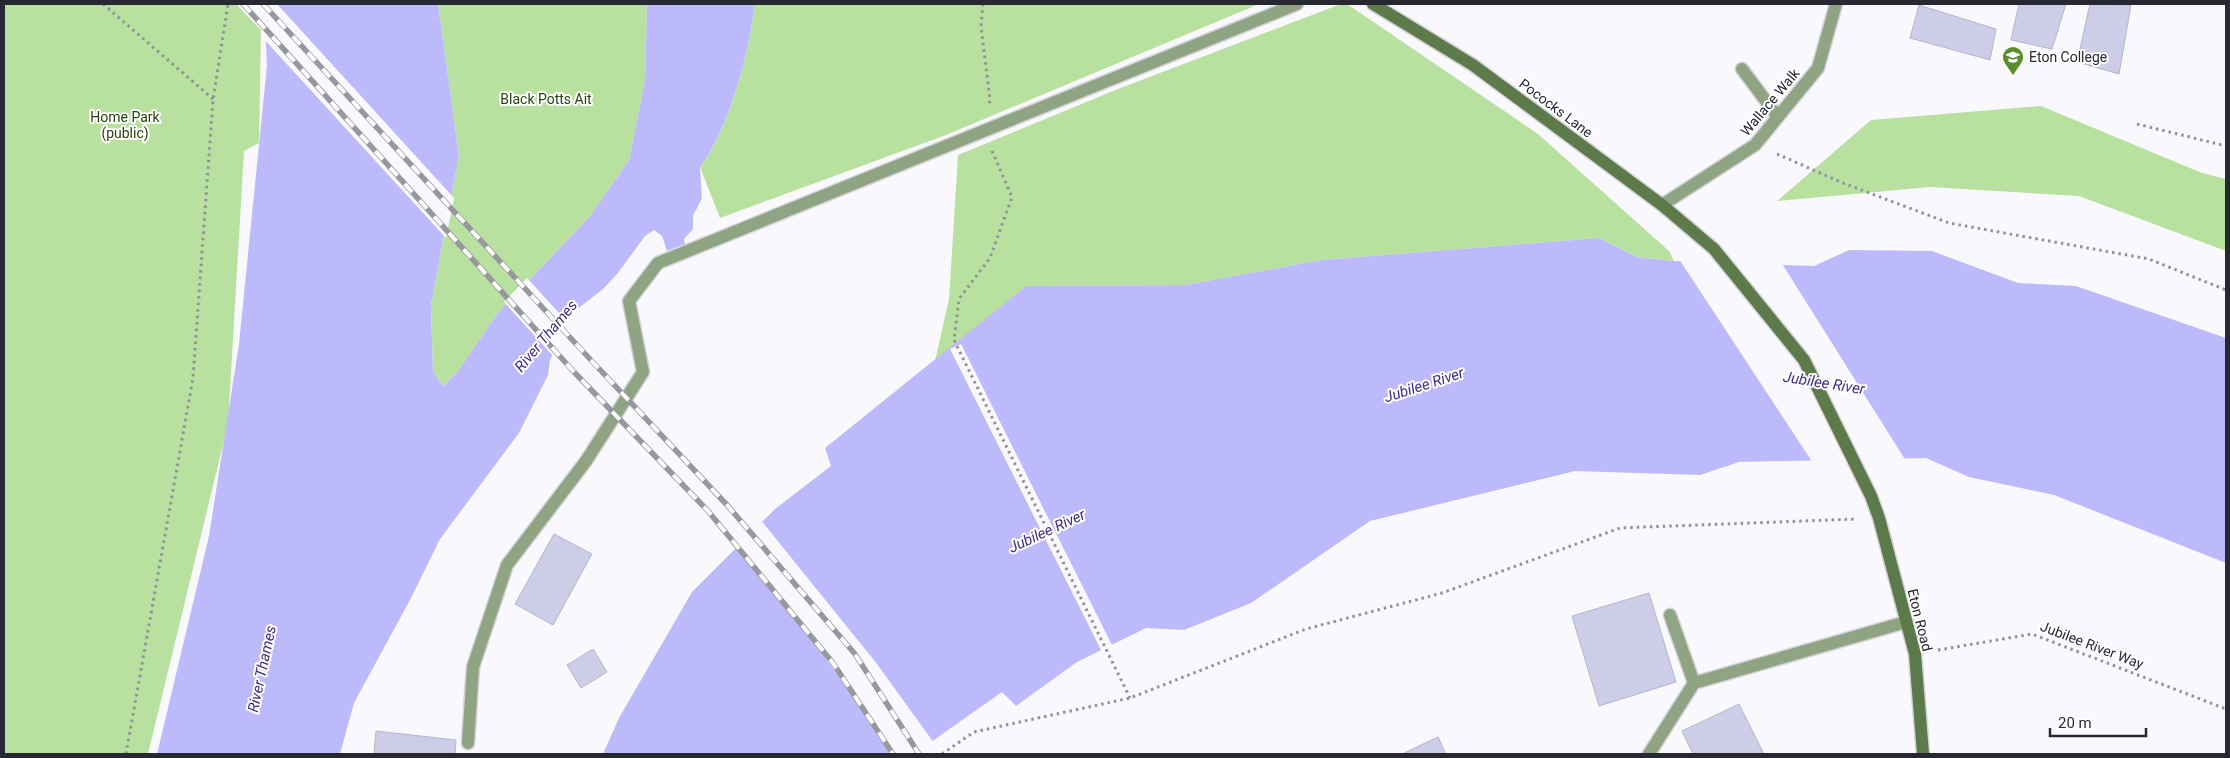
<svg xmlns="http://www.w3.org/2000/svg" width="2230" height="758" viewBox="0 0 2230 758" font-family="Roboto,sans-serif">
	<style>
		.green { fill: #b8e19f }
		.water { fill: #bdbafc }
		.pier { fill: #f8f8fd }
		.building { fill: #cecde7; stroke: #b4b4cd }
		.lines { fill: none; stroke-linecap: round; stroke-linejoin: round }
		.service-casing { stroke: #d3d3d8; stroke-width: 15 }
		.minor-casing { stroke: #d3d3d8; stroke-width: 15 }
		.secondary-casing { stroke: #d3d3d8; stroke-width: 15 }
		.path { stroke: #919198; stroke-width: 3; stroke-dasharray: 2.5 4; stroke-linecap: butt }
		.service { stroke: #8fa483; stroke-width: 12 }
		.minor { stroke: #8fa483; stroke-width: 12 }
		.secondary { stroke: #5d7a4a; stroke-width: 12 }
		.rail-casing { stroke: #97979e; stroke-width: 5.5 }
		.rail { stroke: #fff; stroke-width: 4; stroke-dasharray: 11; stroke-linecap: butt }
		.labels { text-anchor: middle; stroke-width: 4; stroke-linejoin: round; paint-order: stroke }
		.poi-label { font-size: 14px; fill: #282832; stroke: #fff; text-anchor: start }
		.park-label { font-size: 14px; fill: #26440e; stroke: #fff }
		.street-label { font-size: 14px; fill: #282832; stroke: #fff }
		.water-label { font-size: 15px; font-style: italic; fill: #3f2c89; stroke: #fff }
	</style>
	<rect width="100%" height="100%" fill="#f8f8fd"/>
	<g class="green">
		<path d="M4 4H236L261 30 259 143 244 151 228 424 148 754H4Z"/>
		<path d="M438 4H647L645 80 629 160 590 216 497 314 458 371 443 386 433 372 431 305 459 155Z"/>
		<path d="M754 4H1259L946 135 720 218 700 167C727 136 752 45 754 4Z"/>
		<path d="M1341 4H1347L1538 134 1669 251 1674 261 1637 257 1599 238 1321 260 1185 285 1026 286 935 361 949 299 958 155 1118 89Z"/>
		<path d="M2041 106 2202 173 2226 179V251L2079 196 1930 187 1777 201 1871 120Z"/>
	</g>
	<g class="water">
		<path d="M264 4H438L459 155 431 305 433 372 443 386 458 371 497 314 590 216 629 160 645 80 647 4H754C752 45 727 135 700 167L702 198 693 216V229L684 239 685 244 667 251 662 236 654 230 645 236 618 273 603 289 571 314 550 360 548 375 519 433 440 539 411 598 354 703 340 754H157L209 536 239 344 267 65Z"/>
		<path d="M1599 238 1637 257 1674 261 1814 266 1849 250 1932 251 2018 283 2076 286 2226 338V563L2054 495 1969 477 1926 458 1739 462 1700 475 1575 471 1370 521 1251 603 1184 630 1146 628 1077 662 1016 706 1002 692 914 754H603L619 718 692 592 775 509 831 466 825 448 1026 286 1185 285 1321 260Z"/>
	</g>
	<g class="pier">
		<path d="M262 4H277L454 198 446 238 263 38Z"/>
		<path d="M1679 259 1781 262 1906 461 1813 463Z"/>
		<path d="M527 278 569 324 554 357 504 302Z"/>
		<path d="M961 344 1113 647 1102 652 950 349Z"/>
		<path d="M760 519 877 664 934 743 918 754H895L800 623 735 545Z"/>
	</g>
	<g class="building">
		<path d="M2019 4H2066L2052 49 2011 40Z"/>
		<path d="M2090 4 2131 5 2119 74 2077 62Z"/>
		<path d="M1919 5 1996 29 1990 60 1910 38Z"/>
		<path d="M554 534 592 554 553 625 515 604Z"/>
		<path d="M1649 593 1676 682 1599 706 1572 616Z"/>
		<path d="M593 649 607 672 581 688 567 665Z"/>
		<path d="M1739 704 1764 754H1693L1682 731Z"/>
		<path d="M376 731 456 740 455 754H374Z"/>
		<path d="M1438 737 1446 754H1402Z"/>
	</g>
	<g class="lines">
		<g class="service-casing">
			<g id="service">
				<path d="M1742 69 1778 117"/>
				<path d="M1670 615 1694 683"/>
				<path d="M468 743 473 667 507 565 586 461 643 372 629 301 658 263 1297 4"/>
				<path d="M1649 754 1694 683 1906 622"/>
			</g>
		</g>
		<g class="minor-casing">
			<path id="minor" d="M1662 205 1755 145 1818 68 1836 4"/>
		</g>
		<g class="secondary-casing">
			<path id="secondary" d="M1373 4 1473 65 1662 205 1714 249 1804 360 1871 496 1879 518 1915 654 1923 754"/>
		</g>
		<g class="path">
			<path d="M103 4 213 99"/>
			<path d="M983 4 981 26 990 100 989 105"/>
			<path d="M2137 124 2226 146"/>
			<path d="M992 151 1012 197 990 258 959 299 954 340 1130 698"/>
			<path d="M1777 154 1843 183 1949 223 2149 259 2226 290"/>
			<path d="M1938 650 2032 634 2226 709"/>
			<path d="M126 754 193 378 213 100 228 4"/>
			<path d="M942 754 974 732 1130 698 1306 629 1442 593 1620 528 1856 519"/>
		</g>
		<use href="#service" class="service"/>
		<use href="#minor" class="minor"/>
		<use href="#secondary" class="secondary"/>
		<g class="rail-casing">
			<g id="rail">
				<path d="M243 4 574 372 708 511 833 663 893 754"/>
				<path d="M263 4 589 358 727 505 855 654 919 754"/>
			</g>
		</g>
		<use href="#rail" class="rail"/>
	</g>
	<defs>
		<g id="school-pin" transform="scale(1.125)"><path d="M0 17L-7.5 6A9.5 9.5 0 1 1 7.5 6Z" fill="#588f2b" stroke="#fff"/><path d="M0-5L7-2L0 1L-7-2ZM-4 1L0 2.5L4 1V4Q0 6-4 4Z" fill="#fff"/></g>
	</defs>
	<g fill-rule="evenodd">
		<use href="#school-pin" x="2013" y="57"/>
	</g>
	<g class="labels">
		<g class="poi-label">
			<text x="2029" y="62">Eton College</text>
		</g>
		<g class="park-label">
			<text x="546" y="104">Black Potts Ait</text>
			<text x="125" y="122">Home Park<tspan x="125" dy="16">(public)</tspan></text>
		</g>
		<g class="street-label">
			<text transform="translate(1770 102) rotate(-50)" y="5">Wallace Walk</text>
			<text transform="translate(1556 108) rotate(37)" y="5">Pococks Lane</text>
			<text transform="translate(1920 620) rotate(76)" y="5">Eton Road</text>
			<text transform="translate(2092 645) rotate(21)" y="5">Jubilee River Way</text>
		</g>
		<g class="water-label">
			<text transform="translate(546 336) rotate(-50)" y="5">River Thames</text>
			<text transform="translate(1824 383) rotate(9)" y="5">Jubilee River</text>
			<text transform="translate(1424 385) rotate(-18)" y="5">Jubilee River</text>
			<text transform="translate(1047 531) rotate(-25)" y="5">Jubilee River</text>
			<text transform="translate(262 669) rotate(-78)" y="5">River Thames</text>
		</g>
	</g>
	<rect width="2230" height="758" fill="none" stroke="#282832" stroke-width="10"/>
	<path d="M2050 728v8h96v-8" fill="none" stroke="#282832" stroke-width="2.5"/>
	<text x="2058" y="728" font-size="15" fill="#282832" stroke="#ffffff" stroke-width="4" paint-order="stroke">20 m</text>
</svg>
